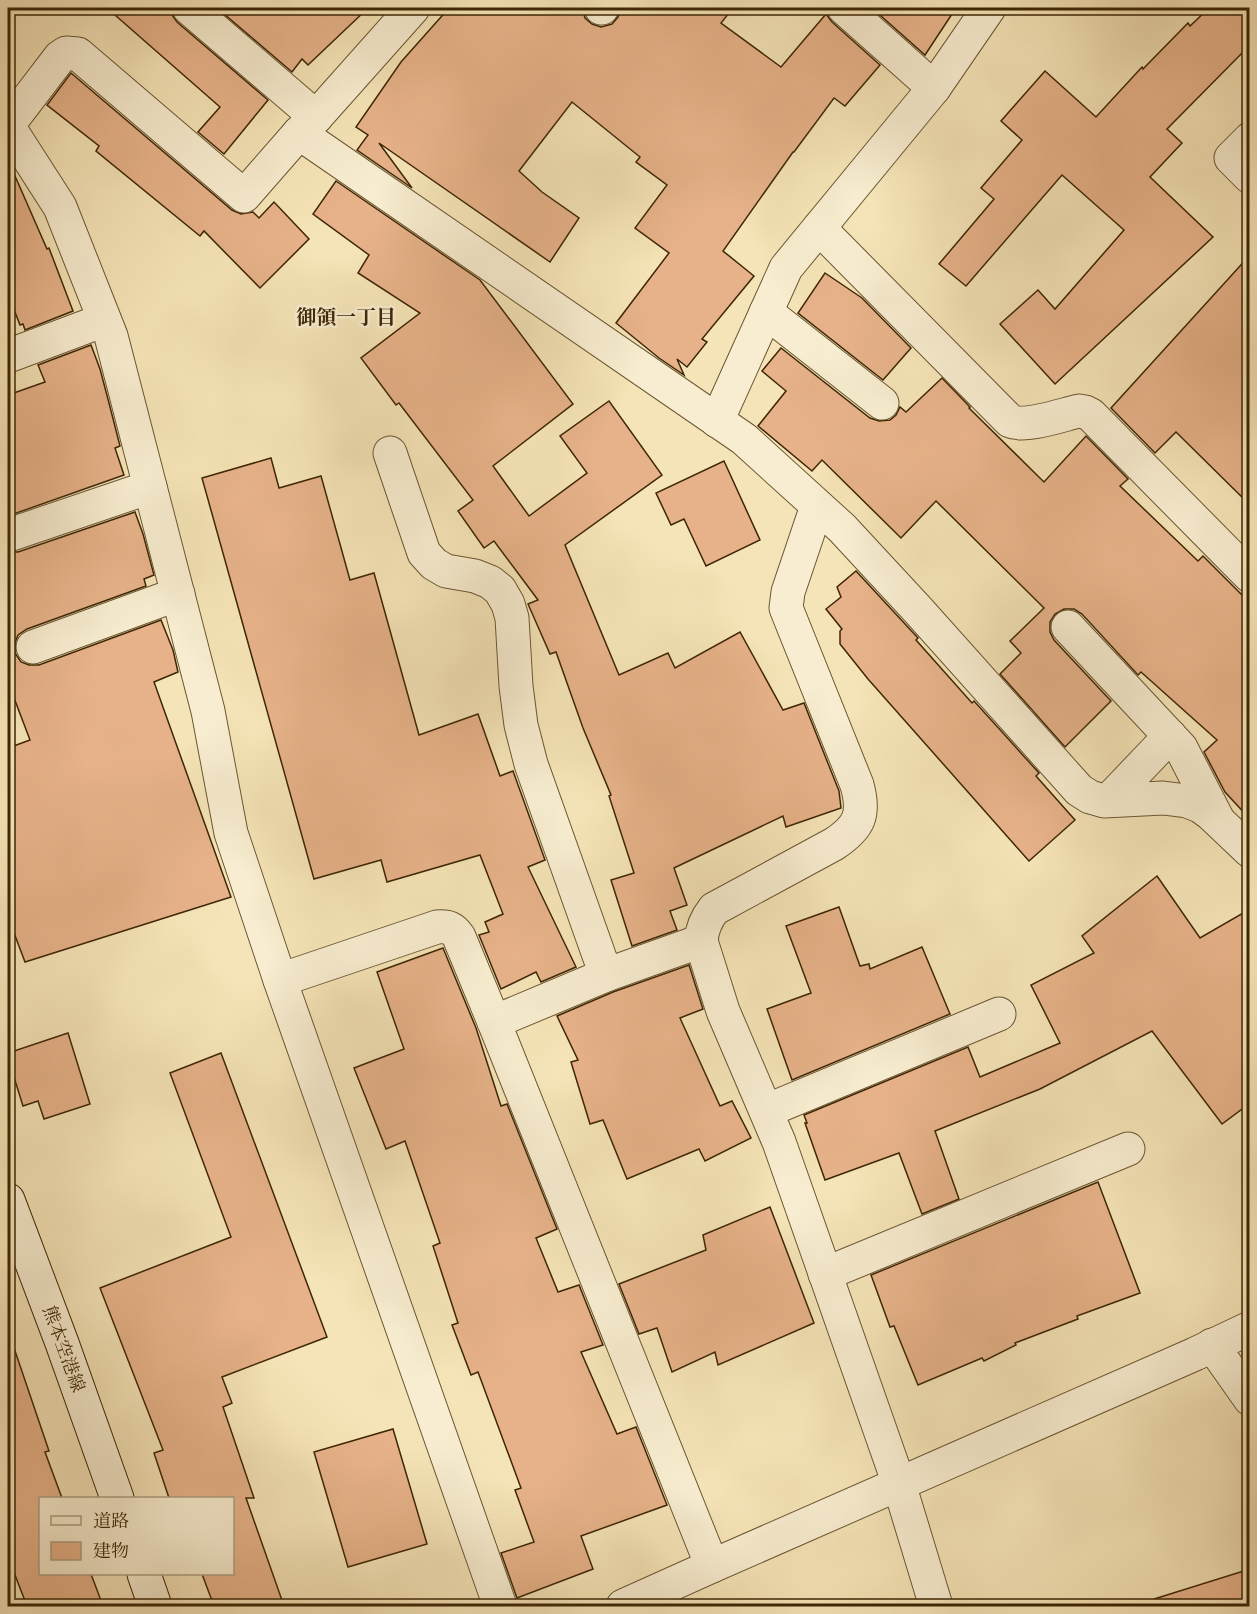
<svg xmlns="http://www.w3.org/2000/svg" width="1257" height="1614" viewBox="0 0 1257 1614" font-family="'Libre Caslon Text','Noto Serif JP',serif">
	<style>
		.building { fill: #e7b289; stroke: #3d2605; stroke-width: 1.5 }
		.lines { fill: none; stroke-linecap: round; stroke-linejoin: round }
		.minor-casing { stroke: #6b5632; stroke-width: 35 }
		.tertiary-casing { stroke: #6b5632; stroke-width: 35 }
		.secondary-casing { stroke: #3d2605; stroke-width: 35 }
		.minor { stroke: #f8edd0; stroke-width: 33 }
		.tertiary { stroke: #f8edd0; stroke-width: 33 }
		.secondary { stroke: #f8edd0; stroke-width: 33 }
		.labels { text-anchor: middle; stroke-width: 5; stroke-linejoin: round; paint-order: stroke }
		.street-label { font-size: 18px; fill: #3d2605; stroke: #f8edd0 }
		.neighbourhood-label { font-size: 20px; font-weight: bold; fill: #3d2605; stroke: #f8edd0 }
	</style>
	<rect width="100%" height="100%" fill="#f5e4b7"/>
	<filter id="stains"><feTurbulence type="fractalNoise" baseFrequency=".00333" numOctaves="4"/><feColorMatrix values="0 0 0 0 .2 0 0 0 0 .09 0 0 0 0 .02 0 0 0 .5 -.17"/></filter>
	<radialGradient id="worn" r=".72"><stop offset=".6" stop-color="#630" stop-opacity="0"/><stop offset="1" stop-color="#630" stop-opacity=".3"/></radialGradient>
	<g class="building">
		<path d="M107 8H171L172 15 177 22 268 100 224 154 198 132 220 107Z"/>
		<path d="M217 8H368L308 65 302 59 292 72Z"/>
		<path d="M449 8H582L585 18 592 24 601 27 612 24 618 17 621 8H733L721 23 781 67 826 14 832 22 880 65 845 106 834 98 794 152H793L723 251 754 276 702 339 707 342 687 367 677 359 684 375 659 358 616 323 669 253 635 228 667 185 636 162 640 157 572 102 519 171 542 192 579 218 550 262 379 143 412 188 357 150 368 135 356 127 401 62Z"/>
		<path d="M872 8H956L925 55Z"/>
		<path d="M1209 8H1250V45L1167 129 1182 143 1150 177 1213 237 1055 384 1000 324 1038 290 1055 309 1124 230 1062 175 966 286 939 264 994 199 981 188 1022 140 1001 121 1045 71 1096 117 1142 67 1143 69 1188 23 1190 26Z"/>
		<path d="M71 73 232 210 241 214 253 212 259 218 274 202 309 239 260 288 204 231 200 236 96 151 99 146 47 105Z"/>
		<path d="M8 160 47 249 49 248 73 311 25 330 23 324 20 325 8 294Z"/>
		<path d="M336 181 480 280 573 404 493 466 529 516 587 473 560 436 609 401 662 475 565 545 619 675 668 653 675 668 740 632 783 710 804 703 839 791 841 808 786 827 783 816 674 868 687 905 670 911 677 930 632 946 611 880 634 873 609 796 611 795 583 728 556 652 550 654 528 604 538 600 494 541 484 548 458 511 473 500 399 403 396 405 361 358 420 313 358 273 369 255 313 214Z"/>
		<path d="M1250 255V505L1176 432 1155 453 1111 408Z"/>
		<path d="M825 273 862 298 911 348 883 380 798 313Z"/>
		<path d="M91 345 100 369 109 403 120 446 115 448 124 475 8 516V395L45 382 38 365Z"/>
		<path d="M781 348 870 418 879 421 890 420 896 415 900 407 906 412 942 378 970 407 969 408 1044 482 1086 436 1128 479 1120 486 1198 561 1203 556 1250 603V819L1225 792 1204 752 1217 740 1141 672 1138 675 1082 614 1074 609H1064L1055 614 1050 622V632L1054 640 1111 701 1065 747 1000 674 1021 653 1010 641 1044 608 936 501 901 538 822 460 812 471 758 426 786 391 762 371Z"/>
		<path d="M271 458 279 488 321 476 350 580 374 573 419 735 478 714 500 776 513 771 545 860 528 867 576 967 541 982 536 972 501 989 479 935 489 932 485 922 503 914 480 855 387 882 381 860 314 879 202 478Z"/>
		<path d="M724 461 760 540 706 566 684 519 671 525 656 493Z"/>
		<path d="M135 512 143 534 154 575 144 579 146 586 27 629 18 635 15 643V653L21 662 29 665H39L161 620 173 650 178 672 154 682 231 897 25 962 8 917V748L30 740 8 682V552H18Z"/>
		<path d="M856 571 918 638 916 640 972 703 974 701 1039 773 1036 776 1075 820 1029 861 868 679 840 644V631L842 629 826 609 841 597 837 587Z"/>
		<path d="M1157 876 1200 938 1250 909V1103L1222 1124 1152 1031 1040 1089 935 1131 959 1199 922 1214 899 1153 825 1180 805 1123H807L804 1115 968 1047 980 1077 1060 1043 1031 985 1094 953 1082 936Z"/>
		<path d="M839 907 860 966 869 964 870 969 922 947 950 1014 792 1080 767 1009 811 993 786 926Z"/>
		<path d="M443 948 476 1028 501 1106 507 1104 557 1229 536 1238 558 1292 579 1285 603 1345 581 1352 617 1434 636 1427 667 1505 581 1536 593 1569 517 1598 501 1553 534 1542 515 1490 521 1488 478 1372 471 1375 452 1325 458 1323 433 1246 440 1243 405 1141 386 1149 354 1068 404 1049 377 972Z"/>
		<path d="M689 965 703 1009 680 1018 720 1106 732 1101 751 1138 705 1161 699 1149 627 1179 603 1120 590 1124 571 1062 578 1060 557 1016 613 992Z"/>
		<path d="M68 1033 90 1104 44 1119 38 1101 23 1106 8 1058V1053Z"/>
		<path d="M221 1053 327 1337 222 1377 232 1403 223 1407 254 1498H246L284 1606H214L202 1574H232V1498H169L154 1453 163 1450 100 1288 231 1237 170 1073Z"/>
		<path d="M1098 1182 1140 1293 1077 1316 1078 1319 1015 1343 1016 1345 984 1361 982 1358 918 1385 894 1326 890 1327 871 1275Z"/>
		<path d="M770 1207 814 1323 718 1365 715 1352 672 1372 657 1328 639 1334 619 1284 706 1250 703 1235Z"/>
		<path d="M13 1345 49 1451 45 1452 62 1498H40V1574H91L103 1606H27L8 1557V1346Z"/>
		<path d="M393 1429 427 1544 348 1567 314 1452Z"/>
		<path d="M1250 1569V1606H1155L1154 1599Z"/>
	</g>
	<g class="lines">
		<g class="minor-casing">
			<g id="minor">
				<path d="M189 8 316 117"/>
				<path d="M601 8H602"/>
				<path d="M844 8 934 88"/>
				<path d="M8 125 60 57 66 53 78 54 244 196 299 133 316 117 413 8"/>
				<path d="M8 126 60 207 111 336 208 711 231 833 280 980 500 1606"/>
				<path d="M299 133 744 439 842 528 918 610 1079 790 1090 797 1104 801 1163 798 1187 801 1200 806 1211 814 1250 851"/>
				<path d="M1250 139 1231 158 1250 177"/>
				<path d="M819 228 1010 421C1026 428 1061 415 1079 411L1085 412 1091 415 1250 576"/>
				<path d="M766 312 882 403"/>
				<path d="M8 356 104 320"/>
				<path d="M717 421 786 268 934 88 989 8"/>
				<path d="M390 453 424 553 434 564 446 571 475 576 490 582 500 590 508 604 512 618 516 686 521 725 531 764 606 975"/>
				<path d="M817 506 788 592 786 608 857 785C865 814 860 827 834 844L714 909C706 919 702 928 701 941L723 1011 779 1142 899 1484 936 1606"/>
				<path d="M12 534 150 487"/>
				<path d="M1068 627 1181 748 1217 818"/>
				<path d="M33 647 178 594"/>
				<path d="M1109 800 1170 736"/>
				<path d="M280 980 437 927C448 926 453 928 459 937L494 1022 712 1566"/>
				<path d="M494 1022 606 975 701 941"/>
				<path d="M766 1111 999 1014"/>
				<path d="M825 1274 1128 1149"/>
				<path d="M1212 1345 1250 1399"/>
			</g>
		</g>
		<g class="tertiary-casing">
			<path id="tertiary" d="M623 1606 712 1566 1195 1354 1250 1328"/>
		</g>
		<g class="secondary-casing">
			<g id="secondary">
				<path d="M8 1200 62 1343 117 1498"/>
				<path d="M144 1574 155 1606"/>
			</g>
		</g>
		<use href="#minor" class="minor"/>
		<use href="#tertiary" class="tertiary"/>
		<use href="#secondary" class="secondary"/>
	</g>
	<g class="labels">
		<g class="street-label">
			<text transform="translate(64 1349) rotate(70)" y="6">熊本空港線</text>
		</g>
		<g class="neighbourhood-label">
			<text x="346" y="324">御領一丁目</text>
		</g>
	</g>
	<rect width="1257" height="1614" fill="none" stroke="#f5e4b7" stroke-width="30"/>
	<rect x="9" y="9" width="1239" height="1596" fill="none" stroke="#3d2605" stroke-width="3"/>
	<rect x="15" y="15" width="1227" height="1584" fill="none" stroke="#3d2605" stroke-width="1.5"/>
	<rect x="39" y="1497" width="195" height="78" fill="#f8edd0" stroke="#ad9d7f" stroke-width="1.5"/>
	<rect x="51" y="1516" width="30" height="9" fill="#f8edd0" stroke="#ad9d7f" stroke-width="1.5"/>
	<text x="93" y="1527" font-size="18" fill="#3d2605">道路</text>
	<rect x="51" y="1542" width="30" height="18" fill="#e7b289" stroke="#ad9d7f" stroke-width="1.5"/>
	<text x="93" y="1557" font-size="18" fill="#3d2605">建物</text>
	<rect width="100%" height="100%" filter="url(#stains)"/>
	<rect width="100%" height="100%" fill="url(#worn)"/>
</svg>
